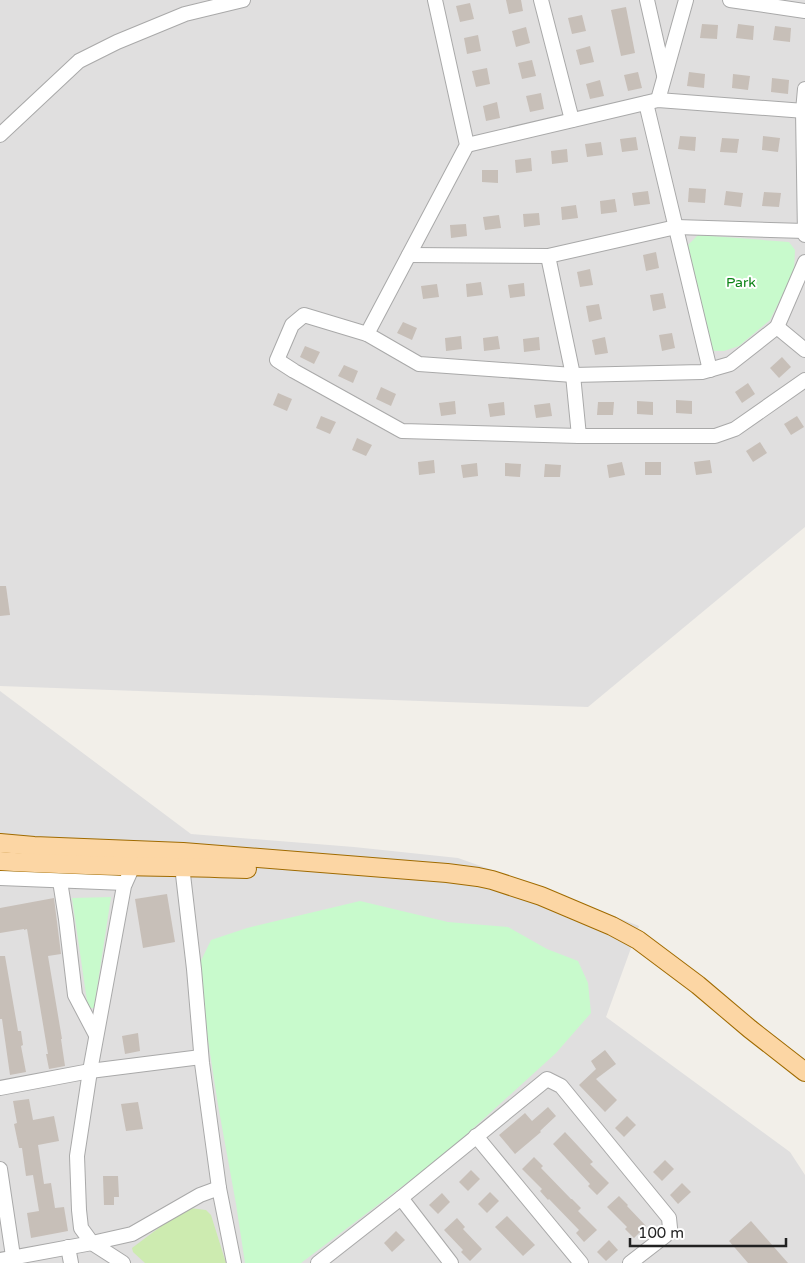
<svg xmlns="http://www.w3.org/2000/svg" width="805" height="1263" viewBox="0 0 805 1263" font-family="'Varela Round',sans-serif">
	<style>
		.residential { fill: #e0dfdf }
		.grass { fill: #cdebb0 }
		.park { fill: #c8facc }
		.building { fill: #c7bfb8 }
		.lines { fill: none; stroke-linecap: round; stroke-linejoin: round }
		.minor-casing { stroke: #a9a9a9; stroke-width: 16 }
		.major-casing { stroke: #a06b00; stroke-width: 20 }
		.minor { stroke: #fff; stroke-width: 14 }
		.major { stroke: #fcd6a4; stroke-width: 18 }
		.labels { text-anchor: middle; stroke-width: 4; stroke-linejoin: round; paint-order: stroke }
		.park-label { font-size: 14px; fill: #0c8416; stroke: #fff }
	</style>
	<rect width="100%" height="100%" fill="#f2efe9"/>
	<g class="residential">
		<path d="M0 0H805V527L588 707 0 686Z"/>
		<path d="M0 691 191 834 354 847 458 858 543 888 639 926 606 1017 790 1152 805 1175V1263H0Z"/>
	</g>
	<path class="grass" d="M190 1208 206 1210 211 1215 226 1263H145L133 1252 132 1248 176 1215Z"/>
	<g class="park">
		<path d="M698 235 789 242 795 250 794 272 770 320 739 346 724 351H714L710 345 688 245Z"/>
		<path d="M111 897 94 1008H88L72 898Z"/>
		<path d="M360 901 448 922 508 927 547 949 578 961 588 983 591 1013 556 1053 445 1154 301 1263H245L236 1204 218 1105 197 969 211 940 247 928Z"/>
	</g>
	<g class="building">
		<path d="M506 0H521L523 11 509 14Z"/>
		<path d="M470 3 474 19 460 22 456 6Z"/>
		<path d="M626 7 635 53 621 56 611 10Z"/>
		<path d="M582 15 586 31 572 34 568 18Z"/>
		<path d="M702 24 718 25 717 39 700 38Z"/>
		<path d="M738 24 754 26 753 40 736 38Z"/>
		<path d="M775 26 791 28 790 42 773 40Z"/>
		<path d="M526 27 530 43 516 47 512 31Z"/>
		<path d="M478 35 481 51 467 54 464 38Z"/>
		<path d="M590 46 594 62 580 65 576 50Z"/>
		<path d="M532 60 536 76 522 79 518 63Z"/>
		<path d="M487 68 490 84 476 87 472 71Z"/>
		<path d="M638 72 642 88 628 91 624 75Z"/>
		<path d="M689 72 705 74 704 88 687 86Z"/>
		<path d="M733 74 750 76 748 90 732 88Z"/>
		<path d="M772 78 789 80 788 94 771 92Z"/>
		<path d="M600 80 604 96 590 99 586 84Z"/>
		<path d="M541 93 544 109 530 112 526 96Z"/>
		<path d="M497 102 500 118 486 121 483 106Z"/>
		<path d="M680 136 696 137 695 151 678 149Z"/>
		<path d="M763 136 780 138 778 152 762 150Z"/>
		<path d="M636 137 638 150 622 152 620 139Z"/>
		<path d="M722 138 739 139 737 153 720 152Z"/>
		<path d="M601 142 603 155 587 157 585 144Z"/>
		<path d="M567 149 568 162 552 164 551 151Z"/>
		<path d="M531 158 532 171 516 173 515 160Z"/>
		<path d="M482 170H498V183L482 182Z"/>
		<path d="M689 188 706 189 705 203 688 202Z"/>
		<path d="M648 191 650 204 634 206 632 193Z"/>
		<path d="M726 191 743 193 741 207 724 205Z"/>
		<path d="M764 192 781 193 779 207 762 206Z"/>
		<path d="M615 199 617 212 601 214 600 201Z"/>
		<path d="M576 205 578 218 562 220 561 207Z"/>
		<path d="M539 213 540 225 524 227 523 214Z"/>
		<path d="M499 215 501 228 485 230 483 217Z"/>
		<path d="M466 224 467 236 451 238 450 225Z"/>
		<path d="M656 252 659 268 646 271 643 255Z"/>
		<path d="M590 269 593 285 580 287 577 272Z"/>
		<path d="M481 282 483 295 467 297 466 284Z"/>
		<path d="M524 283 525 296 510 298 508 285Z"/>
		<path d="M437 284 439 297 423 299 421 286Z"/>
		<path d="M663 293 666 308 653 311 650 295Z"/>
		<path d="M599 304 602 319 589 322 586 306Z"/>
		<path d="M403 322 417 328 412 340 397 333Z"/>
		<path d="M672 333 675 348 662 351 659 335Z"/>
		<path d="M461 336 462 349 446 351 445 338Z"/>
		<path d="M498 336 500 349 484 351 483 338Z"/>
		<path d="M539 337 540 350 524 352 523 339Z"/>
		<path d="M605 337 608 353 595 355 592 340Z"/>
		<path d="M305 346 320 352 314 364 300 357Z"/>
		<path d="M782 357 791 367 779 378 770 368Z"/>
		<path d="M344 365 358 371 353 383 338 376Z"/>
		<path d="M748 383 755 394 742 403 735 392Z"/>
		<path d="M381 387 396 394 391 406 376 399Z"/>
		<path d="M278 393 292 399 287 411 273 405Z"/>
		<path d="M676 400 692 401V414L676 413Z"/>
		<path d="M455 401 456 414 441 416 439 403Z"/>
		<path d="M637 401 653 402V415L637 414Z"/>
		<path d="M504 402 505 415 490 417 488 404Z"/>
		<path d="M598 402H614L613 415H597Z"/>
		<path d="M550 403 552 416 536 418 534 405Z"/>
		<path d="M321 416 336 422 330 434 316 428Z"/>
		<path d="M797 416 804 427 791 435 784 424Z"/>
		<path d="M357 438 372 445 366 456 352 450Z"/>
		<path d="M760 442 767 453 753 462 746 451Z"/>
		<path d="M434 460 435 473 419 475 418 462Z"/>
		<path d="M710 460 712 473 696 475 694 462Z"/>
		<path d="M622 462 625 475 609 478 607 465Z"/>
		<rect x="645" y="462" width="16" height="13"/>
		<path d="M477 463 478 476 463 478 461 465Z"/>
		<path d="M505 463 521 464 520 477 505 476Z"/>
		<path d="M545 464 561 465 560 477H544Z"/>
		<path d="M0 586H6L10 615 0 616Z"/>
		<path d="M167 894 175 942 143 948 135 899Z"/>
		<path d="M54 898 61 954 48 956 62 1039H61L65 1066 49 1069 46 1054H48L27 929 24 930V929L0 933V908Z"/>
		<path d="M0 956H5L18 1031H21L23 1045 21 1046 26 1072 10 1075 2 1019H0Z"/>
		<path d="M138 1033 140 1051 125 1054 122 1036Z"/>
		<path d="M605 1050 616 1064 596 1079 617 1100 605 1112 579 1085 596 1069 591 1061Z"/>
		<path d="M29 1099 33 1120 54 1116 59 1141 38 1145 44 1184 51 1183 55 1208 64 1207 68 1231 31 1238 27 1213 39 1211 33 1175 26 1176 22 1148H19L14 1124 17 1123 13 1101Z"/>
		<path d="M138 1102 143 1129 126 1131 121 1104Z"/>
		<path d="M548 1107 556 1116 540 1131 541 1132 515 1154 499 1135 525 1113 532 1121Z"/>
		<path d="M627 1116 636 1125 624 1137 615 1128Z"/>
		<path d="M565 1132 593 1162 590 1164 609 1183 597 1195 588 1186 590 1184 553 1144Z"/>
		<path d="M534 1157 543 1166 541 1168 571 1199H572L581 1208 578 1211 597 1230 584 1242 576 1233 579 1230 549 1199 548 1200 540 1191 542 1189 522 1169Z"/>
		<path d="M665 1160 674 1169 662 1181 653 1172Z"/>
		<path d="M471 1170 480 1179 468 1191 459 1182Z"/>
		<path d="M103 1176H118L119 1197H114V1205H104Z"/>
		<path d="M682 1183 691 1192 678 1204 670 1195Z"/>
		<path d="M490 1192 499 1201 487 1213 478 1204Z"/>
		<path d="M442 1193 450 1202 438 1214 429 1205Z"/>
		<path d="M619 1196 628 1205 627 1206 646 1226 634 1238 625 1229 627 1227 607 1207Z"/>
		<path d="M507 1216 535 1245 523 1256 495 1227Z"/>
		<path d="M457 1218 465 1227 463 1229 482 1249 470 1261 461 1252 463 1250 444 1230Z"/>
		<path d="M751 1221 788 1263H748L729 1241Z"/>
		<path d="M396 1231 405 1240 392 1252 384 1243Z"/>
		<path d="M609 1240 618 1250 606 1261 597 1252Z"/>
	</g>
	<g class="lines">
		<g class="minor-casing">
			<g id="minor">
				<path d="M541 0 572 120"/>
				<path d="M647 0 664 75"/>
				<path d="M730 0 805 11"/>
				<path d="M805 89 803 111 805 235"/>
				<path d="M658 100 686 0"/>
				<path d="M646 103 710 370"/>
				<path d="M0 135 79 61 117 42 185 14 243 0"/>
				<path d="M467 145 658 100 805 111"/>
				<path d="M409 255 548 256 676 227 805 231"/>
				<path d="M548 256 573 375 579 436"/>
				<path d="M805 262 777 327 730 364 702 372 573 375 419 364 367 334 304 315 292 325 277 360 294 371 402 431 579 436H715L735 429 805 380"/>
				<path d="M777 327 805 350"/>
				<path d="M367 334 467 145 435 0"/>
				<path d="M182 866 194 969 202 1063 219 1188 234 1263"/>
				<path d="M0 878 125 883"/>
				<path d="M60 881 66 919 75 995 96 1035"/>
				<path d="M0 1088 90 1071 201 1057"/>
				<path d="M476 1136 581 1263"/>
				<path d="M0 1169 14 1263"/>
				<path d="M401 1198 451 1263"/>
				<path d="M68 1247 71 1263"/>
				<path d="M0 1260 92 1243 132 1234 200 1195 219 1188"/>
				<path d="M123 1263 92 1243 81 1228 79 1210 77 1156 90 1071 124 886 133 866V859"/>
				<path d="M318 1263 401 1198 547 1079 561 1086 669 1218 670 1228 665 1236 630 1263"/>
			</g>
		</g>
		<g class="major-casing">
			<g id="major">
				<path d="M0 843 34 846 183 852 447 873 478 877 492 880 541 896 612 926 638 940 698 985 750 1029 805 1072"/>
				<path d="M0 861C82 867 165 866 247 869"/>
			</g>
		</g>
		<use href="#minor" class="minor"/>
		<use href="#major" class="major"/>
	</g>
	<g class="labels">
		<g class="park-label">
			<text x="741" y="287">Park</text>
		</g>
	</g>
	<path d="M630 1238v8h156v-8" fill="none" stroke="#222222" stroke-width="2.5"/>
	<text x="638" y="1238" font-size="15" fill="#222222" stroke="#ffffff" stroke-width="4" paint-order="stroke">100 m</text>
</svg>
